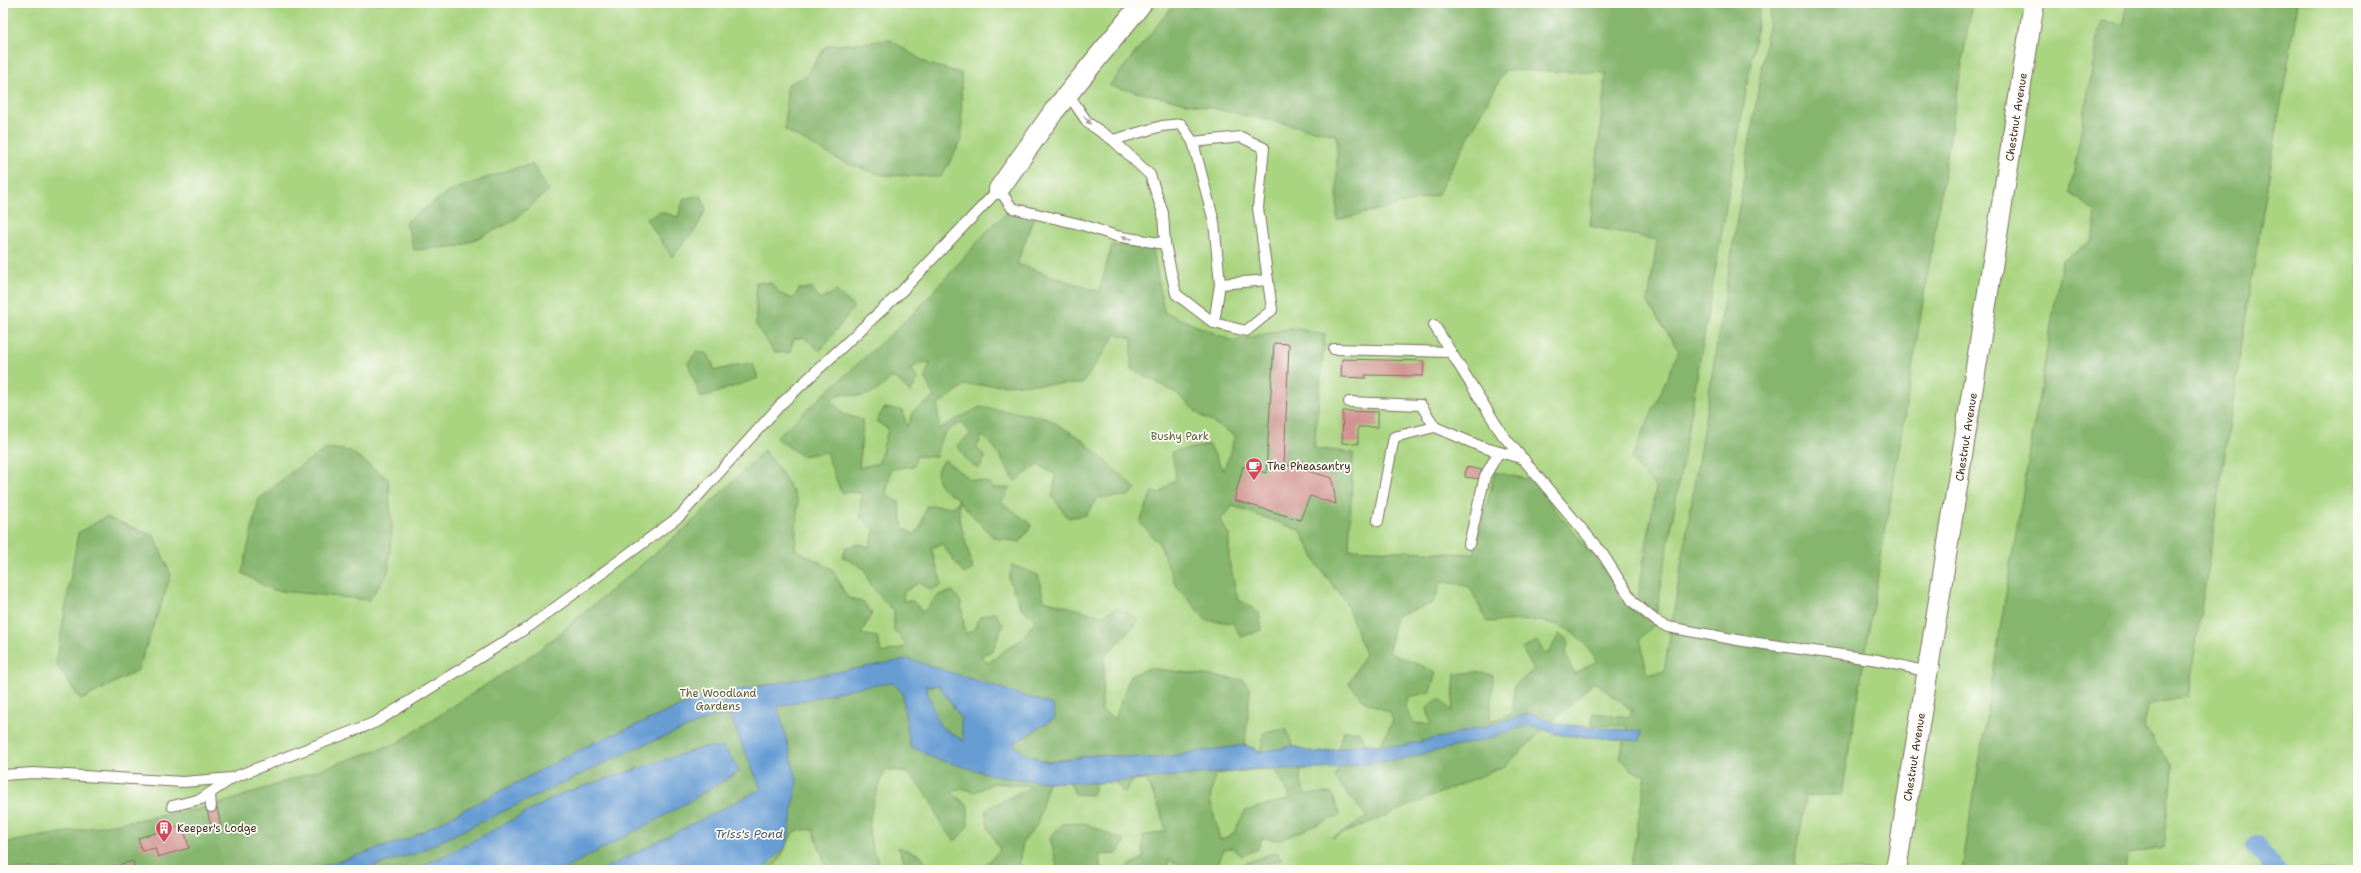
<svg xmlns="http://www.w3.org/2000/svg" width="2361" height="873" viewBox="0 0 2361 873" font-family="'Shantell Sans',sans-serif">
	<style>
		.green { fill: #a9d480; stroke: #727f4f }
		.forest { fill: #86b66e; stroke: #607046; fill-rule: evenodd }
		.water { fill: #689dd4; stroke: #526479; fill-rule: evenodd }
		.lines { fill: none; stroke-linecap: round; stroke-linejoin: round }
		.canal { stroke: #689dd4; stroke-width: 20 }
		.building { fill: #d19492 }
		.lane-casing { stroke: #7d6e60; stroke-width: 12 }
		.street-casing { stroke: #7d6e60; stroke-width: 22 }
		.lane { stroke: #fff; stroke-width: 10 }
		.street { stroke: #fff; stroke-width: 20 }
		.oneway { fill: #a79f9a }
		.labels { text-anchor: middle; stroke-width: 3.5; stroke-linejoin: round; paint-order: stroke }
		.street-label { font-size: 11px; fill: #3b2a1e; stroke: #fdfcf7 }
		.park-label { font-size: 11px; fill: #5c5d3b; stroke: #fdfcf7 }
		.poi-label { font-size: 11px; fill: #3b2a1e; stroke: #fdfcf7; text-anchor: start }
		.water-label { font-size: 12px; font-style: italic; fill: #4d5867; stroke: #fdfcf7 }
	</style>
	<rect width="100%" height="100%" fill="#fdfcf7"/>
	<filter id="ink" filterUnits="userSpaceOnUse"><feTurbulence type="fractalNoise" baseFrequency=".025" numOctaves="2"/><feDisplacementMap in="SourceGraphic" scale="8" xChannelSelector="R" yChannelSelector="G"/><feConvolveMatrix kernelMatrix="1 2 1 2 8 2 1 2 1" color-interpolation-filters="sRGB"/></filter>
	<filter id="wash" filterUnits="userSpaceOnUse"><feTurbulence type="fractalNoise" baseFrequency=".012" numOctaves="4" result="noise"/><feDisplacementMap in="SourceGraphic" scale="16" xChannelSelector="R" yChannelSelector="G"/><feGaussianBlur stdDeviation="0.9" result="paint"/><feColorMatrix in="noise" values="0 0 0 0 0 0 0 0 0 0 0 0 0 0 0 0 0 1.4 0 .05"/><feComposite in="paint" operator="in"/></filter>
	<g filter="url(#wash)">
		<rect width="100%" height="100%" fill="#f8ecda"/>
		<rect class="green" x="3" y="3" width="2355" height="867"/>
		<g class="forest">
			<path d="M1175 3H1761L1656 616 1638 597 1656 487 1631 460 1679 351 1648 303 1657 240 1590 226 1606 73 1505 70 1437 195 1337 220V135L1109 86Z"/>
			<path d="M1772 3H1972L1842 795 1806 796 1794 870H1630L1646 775 1632 770 1620 758 1627 726 1592 725 1593 713 1629 717 1632 710 1594 682 1505 766 1332 838 1367 817 1335 778 1339 767 1301 769 1300 780 1306 794 1332 793 1340 815 1280 840 1262 838 1258 849 1241 856 1233 847 1223 851 1216 869 1213 870H1189L1168 860V870H1121L1143 858V836L1166 831 1160 810 1147 780 1133 781 1124 793 1115 782 1096 783 1092 795 1075 794 1070 782H1048L1037 825 1023 842 1019 863 1024 870H976L985 865 1000 850 988 827 985 810 1032 786 994 783 975 792 962 788 951 792 968 806V827L955 841 940 823 931 800 908 773 886 769C871 804 858 838 885 870H827L813 829 794 831 778 862 769 870H3V843L211 807 397 743 542 648 690 524 764 450 782 473 798 501 795 549 832 569 847 597 864 603 872 613 861 634 877 637 882 653 908 646 894 631V611L870 585 865 569 843 557 846 547 859 544 869 547 875 530 861 518V493L841 492 826 452 802 456 776 438 916 311 992 226 1012 208 1035 214 1017 264 1099 292 1112 245 1153 249 1164 312 1233 341 1292 328 1325 335 1314 448 1353 453 1349 549 1474 554 1495 472 1531 480 1600 564 1632 610 1654 625 1640 638 1647 674 1664 672ZM1116 334 1132 338 1131 369 1175 392 1200 415 1234 435 1231 453 1223 470 1209 445 1172 452 1176 478 1159 494 1152 492 1140 522 1159 543 1175 584 1206 620 1233 623 1241 637 1262 630 1259 613 1238 599 1229 561V535L1220 520 1233 506 1301 531 1318 566 1345 600 1365 654 1349 683 1365 702 1390 712 1393 721 1380 745 1366 744 1358 731H1344L1338 749 1317 753 1293 746 1286 729 1263 733 1261 751 1245 745 1250 690 1244 680 1149 668 1130 676 1115 719 1101 710 1105 656 1139 620 1118 608 1100 616 1044 600 1038 575 1012 565 1009 580 1021 607 1035 620 1024 637 988 663 980 656 993 650 1003 625 995 612 980 617 973 631 965 634 961 603 953 591 939 595 923 612 913 601H903L904 592 920 582 930 590 942 584 931 548 942 544 964 574 973 569 959 518V501L994 538 1020 542 1032 525 1001 502 1010 488H994L989 483 969 479 945 460C936 466 934 479 943 488 947 493 954 495 959 500L954 507 926 506 921 526 915 535 903 528 899 502 886 495 891 469 914 466 916 456 936 457C939 440 945 428 962 423L971 434 957 445 969 463 979 468 986 457 976 448 983 436 994 447 1015 481 1038 465 1056 475 1052 496 1068 518 1086 515 1097 498 1128 496 1136 489 1080 438 1045 417 980 407 939 429 938 405 965 385 1082 384ZM922 363 930 364 925 378 934 397 914 411 907 427 902 410 884 408 876 421 888 429 879 463 859 468 863 420 843 414 831 400 842 393C865 400 875 395 891 377L898 380 910 393 918 380 911 368ZM1442 581 1470 587 1487 622C1535 620 1569 613 1597 661L1574 674 1565 653 1569 641 1559 634 1550 651 1545 654 1537 641 1522 649 1534 670 1514 686 1513 713 1490 721 1493 675 1476 672 1455 674 1452 712 1440 698 1427 707 1431 725 1414 723 1405 707 1408 697 1430 692 1436 672 1389 652 1395 616 1433 603ZM1259 769H1275C1279 779 1288 788 1290 799L1245 811 1233 834 1220 840 1210 799 1215 774Z"/>
			<path d="M2128 3H2298L2250 290 2188 697 2148 705 2144 728 2173 766 2163 848 2128 854 2126 870H1962L2005 599 2062 260 2092 241 2096 213 2070 192 2101 21 2124 24Z"/>
			<path d="M890 40 928 64 961 73 962 140 941 177 882 175 843 162 785 130 787 85 806 76 826 46Z"/>
			<path d="M532 164 549 190 512 222 460 246 414 250 406 222 448 192 508 170Z"/>
			<path d="M702 196 706 210 696 229 672 257 646 219 661 212 678 217 684 198Z"/>
			<path d="M756 282 771 283 781 294 793 299 799 289 812 288 820 300 837 291 854 307 820 351 804 337 794 339 789 353 774 352 756 325Z"/>
			<path d="M697 351 708 354 715 370C725 369 745 362 753 364L758 378 701 398 688 363Z"/>
			<path d="M328 448 350 451 388 479 392 527 388 573 369 600 272 590 242 573 259 499 293 471Z"/>
			<path d="M106 517 154 536 171 575 138 670 81 700 56 664 78 533Z"/>
			<path d="M1084 823 1125 841 1117 854 1099 855 1101 870H1058L1050 838 1062 824Z"/>
			<path d="M898 847 921 855 929 870H908Z"/>
			<path d="M1276 852 1282 859 1254 870H1243L1245 863Z"/>
		</g>
		<g class="water">
			<path d="M909 659 1053 705 1055 718 1013 744 1025 754 1047 762 1096 755 1155 758 1245 745 1261 752 1293 746 1317 753 1365 744 1399 746 1457 734 1531 713 1557 724 1641 731 1640 741 1561 735 1528 725 1488 739 1402 759 1324 769H1259L1096 783 1047 782 1000 777 936 759 910 746 902 692 893 683 859 687 778 707 797 780 787 845 762 870H707L706 868 683 863 661 870H602L761 789 730 716H716L634 749 414 854 360 870H311L408 839 591 744 705 696ZM939 685 960 717 964 741 940 726 925 686Z"/>
			<path d="M704 747 724 748 740 771 666 815 562 870H414L452 852 563 793Z"/>
		</g>
		<g class="lines">
			<path class="canal" d="M2256 845 2275 870"/>
		</g>
		<g id="blocks">
			<g class="building">
				<path d="M1274 343 1289 344 1284 464 1332 478 1336 504 1310 496 1300 520 1234 500 1243 466 1266 473Z"/>
				<path d="M1342 359 1424 361 1423 376 1365 375 1366 378 1341 377Z"/>
				<path d="M1343 411 1378 412V427H1358V444L1342 443Z"/>
				<path d="M1466 467 1482 470 1480 479 1465 477Z"/>
				<path d="M217 808 221 827 212 830 207 810Z"/>
				<path d="M183 825 189 848 158 857 155 848 142 851 138 838Z"/>
				<path d="M133 861 135 870H122L121 864Z"/>
			</g>
		</g>
	</g>
	<g filter="url(#ink)">
		<use href="#blocks" fill-opacity="0" stroke="#7d6e60" stroke-width="1"/>
		<g class="lines">
			<g class="lane-casing">
				<g id="lane">
					<path d="M1068 94 1088 123 1113 140 1150 175 1163 213 1165 244 1176 294 1214 323 1246 331 1272 310 1258 208 1264 148 1241 137 1193 142"/>
					<path d="M1113 140 1162 126 1181 124 1193 142 1214 222 1220 284 1214 323"/>
					<path d="M1220 284 1268 280"/>
					<path d="M1434 325 1502 434 1602 553 1633 602 1655 620 1668 627 1743 641 1878 660 1928 672"/>
					<path d="M1334 349 1451 352"/>
					<path d="M1349 402 1421 405 1435 427 1482 447 1524 459"/>
					<path d="M1378 521 1394 437 1435 427"/>
					<path d="M1469 544 1485 476 1499 452"/>
					<path d="M3 775 33 773 183 782 232 778 376 722 530 626 680 516 782 403 900 293 999 189 1012 208 1083 225 1116 236 1165 244"/>
					<path d="M210 793 211 807"/>
					<path d="M172 806 201 799 231 779"/>
				</g>
			</g>
			<g class="street-casing">
				<g id="street">
					<path d="M999 189 1054 111 1142 3"/>
					<path d="M1896 870 2034 3"/>
				</g>
			</g>
			<use href="#lane" class="lane"/>
			<use href="#street" class="street"/>
		</g>
		<defs><path id="oneway-solid" d="M-6-.8H1V-3.2L6.5 0L1 3.2V.8H-6Z"/></defs>
		<g class="oneway">
			<use href="#oneway-solid" transform="translate(1087 120) rotate(48)"/>
			<use href="#oneway-solid" transform="translate(1127 238) rotate(-169)"/>
		</g>
	</g>
	<defs>
		<g id="cafe-pin" transform="scale(0.9)"><path d="M0 17L-7.5 6A9.5 9.5 0 1 1 7.5 6Z" fill="#d1495b" stroke="#fdfcf7"/><path d="M-5.5-4.5H6V0H3Q3 3.5 0 3.5H-2.5Q-5.5 3.5-5.5 0ZM3-3.2v2h1.7v-2ZM-6 4.5H4V6H-6Z" fill="#fff"/></g>
		<g id="building-pin" transform="scale(0.9)"><path d="M0 17L-7.5 6A9.5 9.5 0 1 1 7.5 6Z" fill="#d1495b" stroke="#fdfcf7"/><path d="M-4-6H4V6H1V3H-1V6H-4ZM-2.5-4.3h1.7v1.8h-1.7ZM.8-4.3h1.7v1.8H.8ZM-2.5-1h1.7V.8h-1.7ZM.8-1h1.7V.8H.8Z" fill="#fff"/></g>
	</defs>
	<g fill-rule="evenodd">
		<use href="#cafe-pin" x="1254" y="466"/>
		<use href="#building-pin" x="164" y="828"/>
	</g>
	<g class="labels">
		<g class="street-label">
			<text transform="translate(2016 117) rotate(-81)" y="4">Chestnut Avenue</text>
			<text transform="translate(1966 437) rotate(-81)" y="4">Chestnut Avenue</text>
			<text transform="translate(1914 757) rotate(-81)" y="4">Chestnut Avenue</text>
		</g>
		<g class="park-label">
			<text x="1180" y="440">Bushy Park</text>
			<text x="718" y="697">The Woodland<tspan x="718" dy="13">Gardens</tspan></text>
		</g>
		<g class="poi-label">
			<text x="1267" y="470">The Pheasantry</text>
			<text x="177" y="832">Keeper's Lodge</text>
		</g>
		<g class="water-label">
			<text x="749" y="838">Triss's Pond</text>
		</g>
	</g>
	<rect width="2361" height="873" fill="none" stroke="#fdfcf7" stroke-width="16"/>
</svg>
